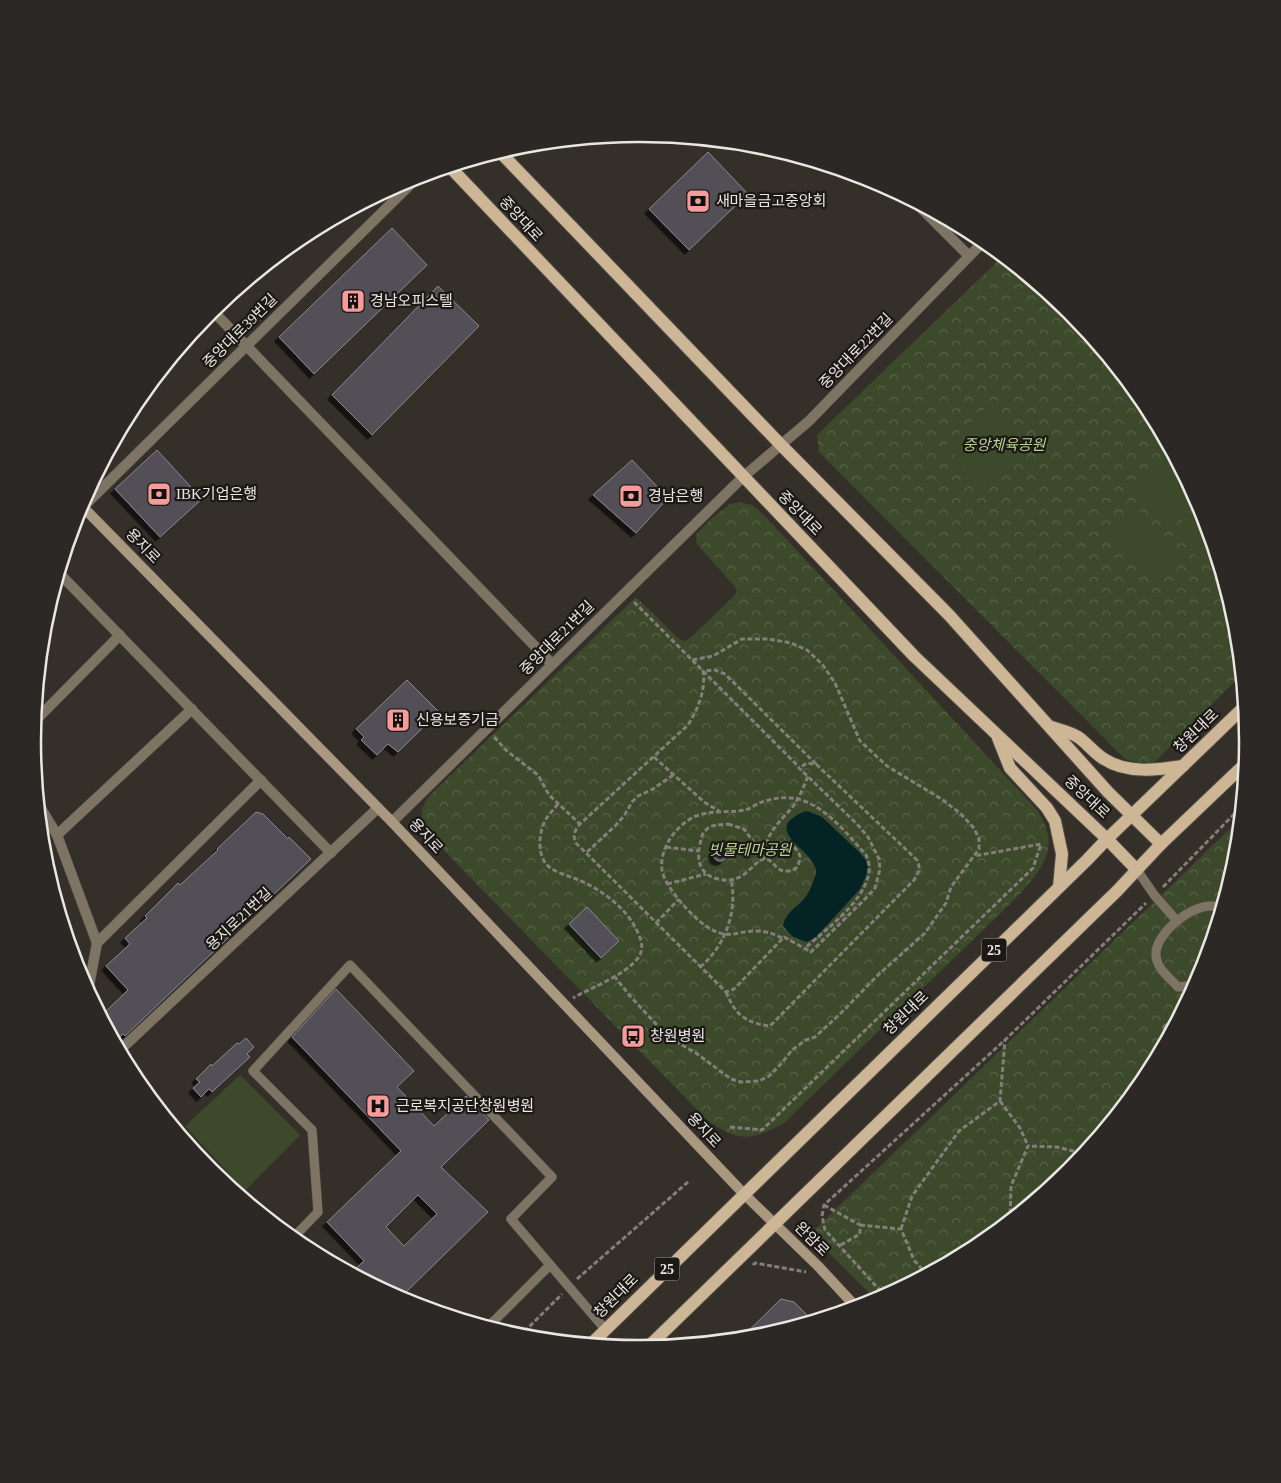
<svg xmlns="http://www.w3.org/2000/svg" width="1281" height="1483" viewBox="0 0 1281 1483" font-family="'Times New Roman','Noto Sans KR',serif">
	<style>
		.park { fill: url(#park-crowns) }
		.pitch { fill: #3c492b }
		.water { fill: #042324 }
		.building { fill: #524f57; stroke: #8a8790; fill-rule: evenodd; filter: url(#shadow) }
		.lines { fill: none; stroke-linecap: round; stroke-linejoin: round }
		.service-casing { stroke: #524c47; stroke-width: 10 }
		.minor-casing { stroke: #524c47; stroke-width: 11 }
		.tertiary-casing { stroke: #524c47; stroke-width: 11 }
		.secondary-casing { stroke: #524c47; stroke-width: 11 }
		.primary-casing { stroke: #524c47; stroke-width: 14 }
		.path { stroke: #837e79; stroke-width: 3; stroke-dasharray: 5 2.5; stroke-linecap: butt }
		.service { stroke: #7e7464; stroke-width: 9 }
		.minor { stroke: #7e7464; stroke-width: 10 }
		.tertiary { stroke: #7e7464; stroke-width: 10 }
		.secondary { stroke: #aa9981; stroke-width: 10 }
		.primary { stroke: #ccb696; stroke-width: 12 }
		.labels { text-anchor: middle; stroke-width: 4.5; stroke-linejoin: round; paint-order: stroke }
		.shield { fill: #1b1815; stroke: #aca8a4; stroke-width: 1 }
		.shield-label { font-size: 14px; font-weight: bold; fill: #eae6e2 }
		.poi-label { font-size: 15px; fill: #eae6e2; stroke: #1b1815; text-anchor: start }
		.street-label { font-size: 15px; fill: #eae6e2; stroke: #1b1815 }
		.park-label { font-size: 15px; font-style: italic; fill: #b8d394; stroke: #1b1815 }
		.rim { fill: none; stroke: #eae6e2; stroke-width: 2.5 }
	</style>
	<defs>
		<pattern id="park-crowns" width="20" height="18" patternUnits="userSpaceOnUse" patternTransform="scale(1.25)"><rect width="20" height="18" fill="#3c492b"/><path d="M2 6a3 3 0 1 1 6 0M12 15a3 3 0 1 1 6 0" fill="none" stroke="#586349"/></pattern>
		<filter id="shadow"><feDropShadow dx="-4.5" dy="4.5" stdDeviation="0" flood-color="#0009"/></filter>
	</defs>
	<rect width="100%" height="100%" fill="#352f29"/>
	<g class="park">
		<path d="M1003 256 1071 312 1146 404 1202 509 1237 623 1242 674 1150 767 1125 759 819 452 817 435Z"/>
		<path d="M740 502 752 505 766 517 1037 810C1061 845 1044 867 1019 895L784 1123C751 1141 739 1142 708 1121L423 829C420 816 421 808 428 797L636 597 679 639 684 641 689 639 735 595 737 591 735 587 698 545 696 541 697 533 712 518 730 504Z"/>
		<path d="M1241 818 1237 860 1202 974 1146 1080 1070 1172 978 1247 877 1301 810 1234Z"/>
	</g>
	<g class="pitch">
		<path d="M987 407 1025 448 983 487 946 446Z"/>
		<path d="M1173 454 1196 497 1168 526 1135 492Z"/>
		<path d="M1199 504 1214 549 1201 562 1172 531Z"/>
		<path d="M1136 508 1184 557 1155 586 1107 537Z"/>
		<path d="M240 1075 300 1135 245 1191 185 1126Z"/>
	</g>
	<path class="water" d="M807 811 822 817 858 851 865 859 868 866 866 876 860 889 816 937 807 942 793 937 783 926C785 913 796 908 804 899 809 893 811 888 813 882 815 877 816 875 816 870 813 852 779 839 788 823 793 816 800 813 807 811Z"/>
	<g class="building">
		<path d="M708 152 748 194 689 250 649 209Z"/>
		<path d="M392 228 427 265 314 374 279 337Z"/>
		<path d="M438 286 479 326 372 435 332 395Z"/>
		<path d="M157 450 202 499 160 537 115 489Z"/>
		<path d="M632 460 668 498 636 533 593 495Z"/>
		<path d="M407 680 439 712 398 752 388 744 377 755 361 740 364 737 356 729Z"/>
		<path d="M256 812 263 814 288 839 289 837 311 859 125 1036 123 1034 115 1042 101 1016 128 990 106 966 130 944 125 938 147 918 145 916 178 883 180 885 218 850 217 849Z"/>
		<circle cx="720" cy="854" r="7"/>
		<path d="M587 907 619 941 601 958 569 924Z"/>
		<path d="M336 989 414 1071 397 1087 434 1126 466 1096 489 1120 441 1167 488 1212 399 1299 351 1273 364 1261 327 1222 401 1151 292 1037ZM418 1195 437 1214 404 1246 386 1227Z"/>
		<path d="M246 1038 254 1047 247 1054 250 1057 212 1092 209 1089 201 1097 193 1088 200 1082 196 1079 211 1064 212 1066 237 1043 239 1044Z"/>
		<path d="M781 1299 794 1302 813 1321 759 1338 739 1340Z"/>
	</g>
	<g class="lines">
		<g class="service-casing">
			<g id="service">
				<path d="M1137 870 1155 896 1177 921"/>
				<path d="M1198 982 1194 985 1178 987C1170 978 1157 969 1156 956 1153 933 1201 895 1222 909"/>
				<path d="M1167 1028 1171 1033"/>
				<path d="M292 1239 318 1212 312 1130 253 1071 350 965 552 1177 511 1219 605 1329"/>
				<path d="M488 1327 550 1265"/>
			</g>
		</g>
		<g class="minor-casing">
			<g id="minor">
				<path d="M915 202 969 256"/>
				<path d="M212 310 552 664"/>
				<path d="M83 507 418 177"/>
				<path d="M59 573 331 853"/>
				<path d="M35 721 120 635"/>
				<path d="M39 805 57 835 97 943 88 991"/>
				<path d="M57 835 192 709"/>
				<path d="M97 943 261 780"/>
				<path d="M120 1050 378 808"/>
			</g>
		</g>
		<g class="tertiary-casing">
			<path id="tertiary" d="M392 822 743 477 809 421 984 241"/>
		</g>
		<g class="secondary-casing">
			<path id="secondary" d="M81 505 392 822 743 1193 818 1266 857 1308"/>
		</g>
		<g class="primary-casing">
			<g id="primary">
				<path d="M500 152 781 445 949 615 1108 792 1161 844"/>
				<path d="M450 167 914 656 1107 839 1137 870"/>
				<path d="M1052 727C1060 730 1071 732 1078 737 1087 743 1094 753 1104 759 1127 774 1157 770 1183 766"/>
				<path d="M998 738 1010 768 1047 808 1055 821 1062 854 1059 887"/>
				<path d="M590 1345 1087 860 1107 839 1245 706"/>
				<path d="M646 1349 1117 891 1161 844 1246 763"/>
			</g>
		</g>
		<g class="path">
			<path d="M634 602 795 763 799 768 857 824 868 837 879 859 880 869 875 888 869 895 811 952 784 937 734 989 726 992 576 843C572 835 575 830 580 824L688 725C698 709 706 690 703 671L715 670 725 674 817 765"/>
			<path d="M494 737 507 751 538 775 549 795 580 824"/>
			<path d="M654 757 704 802 719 811"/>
			<path d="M558 804C554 809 549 814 546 819 539 831 536 855 548 866 556 873 569 876 579 880 602 890 628 909 638 933 642 941 644 950 638 958 624 976 592 987 573 998"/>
			<path d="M728 824 744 829 755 844C770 847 788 836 798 852 800 855 801 858 799 862 798 867 796 869 792 870 776 876 775 859 765 859 753 859 746 886 718 879 700 875 696 860 700 844 701 839 702 833 706 830 711 824 720 825 728 824Z"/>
			<path d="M666 847 698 851"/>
			<path d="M587 852 615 826 624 816 632 802 638 796 653 789 673 775"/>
			<path d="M726 854 765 853"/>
			<path d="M765 859C762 836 781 821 794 805 800 796 804 786 808 776"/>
			<path d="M667 884 706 874"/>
			<path d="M1163 887 1242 806"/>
			<path d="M656 923 679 899"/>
			<path d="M782 938C774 934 766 931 757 931 735 931 728 941 706 926 693 918 664 886 662 870 659 848 677 824 696 816 712 810 729 813 745 810 750 809 755 805 759 803 773 798 789 795 804 801 830 811 848 835 866 855 883 889 827 928 805 948"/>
			<path d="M700 967C725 947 738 910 731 880"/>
			<path d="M614 976 631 997 668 1037 696 1053 731 1079 741 1082 759 1081 769 1076 781 1064 792 1050 806 1040 815 1037 840 1014 878 975 925 933 946 903 951 887 979 849V838L973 827 961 814 943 800 887 766 860 741 835 683 822 664 807 650 791 643 769 639H742L713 656 692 660"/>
			<path d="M726 992C735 1014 745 1023 770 1026L914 880C919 872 921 869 917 860L817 765 807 763 799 768"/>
			<path d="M1000 1101 1020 1128 1028 1146"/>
			<path d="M730 1127 762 1130 1033 868 1041 844 974 856"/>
			<path d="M1085 1154 1103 1127 1118 1114"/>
			<path d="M824 1205 860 1225V1234L839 1246"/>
			<path d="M1010 1221 1011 1186 1028 1146 1057 1147 1085 1154"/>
			<path d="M860 1225 901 1229 914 1260 927 1275"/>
			<path d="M901 1229 912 1196 959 1131 1000 1101 1005 1040"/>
			<path d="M753 1265 755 1263 806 1272"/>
			<path d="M577 1279 688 1182"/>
			<path d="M886 1297 825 1230 822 1216 824 1205 1005 1040 1146 903"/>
			<path d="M519 1337 562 1294"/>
		</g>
		<use href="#service" class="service"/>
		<use href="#minor" class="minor"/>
		<use href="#tertiary" class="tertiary"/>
		<use href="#secondary" class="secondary"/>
		<use href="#primary" class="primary"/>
	</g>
	<defs>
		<g id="bank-square" transform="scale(1.25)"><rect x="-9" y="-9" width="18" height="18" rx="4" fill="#f59b99" stroke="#1b1815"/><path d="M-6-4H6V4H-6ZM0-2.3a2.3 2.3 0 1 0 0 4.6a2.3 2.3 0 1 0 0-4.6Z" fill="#111"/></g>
		<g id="building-square" transform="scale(1.25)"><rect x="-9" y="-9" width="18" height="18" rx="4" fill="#f59b99" stroke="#1b1815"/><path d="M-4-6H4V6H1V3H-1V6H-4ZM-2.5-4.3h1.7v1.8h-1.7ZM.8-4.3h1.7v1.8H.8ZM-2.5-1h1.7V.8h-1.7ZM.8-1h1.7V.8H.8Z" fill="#111"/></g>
		<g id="bus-square" transform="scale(1.25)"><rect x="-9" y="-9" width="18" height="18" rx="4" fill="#f59b99" stroke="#1b1815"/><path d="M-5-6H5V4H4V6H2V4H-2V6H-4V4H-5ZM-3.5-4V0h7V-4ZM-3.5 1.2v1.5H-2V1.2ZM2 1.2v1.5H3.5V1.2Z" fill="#111"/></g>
		<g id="hospital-square" transform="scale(1.25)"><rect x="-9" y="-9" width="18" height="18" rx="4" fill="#f59b99" stroke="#1b1815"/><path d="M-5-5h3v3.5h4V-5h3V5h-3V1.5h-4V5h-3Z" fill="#111"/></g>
	</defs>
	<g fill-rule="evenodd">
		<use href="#bank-square" x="698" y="201"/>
		<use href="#building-square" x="353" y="301"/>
		<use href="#bank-square" x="159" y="494"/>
		<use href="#bank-square" x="631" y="496"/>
		<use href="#building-square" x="398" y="720"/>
		<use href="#bus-square" x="633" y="1036"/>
		<use href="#hospital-square" x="378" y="1106"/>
	</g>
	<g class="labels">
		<g class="shield">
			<rect x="981.5" y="938.5" width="25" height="23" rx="4"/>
			<rect x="654.5" y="1257.5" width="25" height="23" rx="4"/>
		</g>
		<g class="shield-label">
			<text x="994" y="955">25</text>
			<text x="667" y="1274">25</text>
		</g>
		<g class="poi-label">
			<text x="716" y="206">새마을금고중앙회</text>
			<text x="370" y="306">경남오피스텔</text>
			<text x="176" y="499">IBK기업은행</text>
			<text x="648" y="501">경남은행</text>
			<text x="416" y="725">신용보증기금</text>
			<text x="650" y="1041">창원병원</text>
			<text x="396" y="1111">근로복지공단창원병원</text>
		</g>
		<g class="street-label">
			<text transform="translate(521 219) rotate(47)" y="5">중앙대로</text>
			<text transform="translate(240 331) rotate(-45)" y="5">중앙대로39번길</text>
			<text transform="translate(856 351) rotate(-46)" y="5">중앙대로22번길</text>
			<text transform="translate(800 513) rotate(46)" y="5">중앙대로</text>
			<text transform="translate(143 546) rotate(46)" y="5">용지로</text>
			<text transform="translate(557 638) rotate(-45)" y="5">중앙대로21번길</text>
			<text transform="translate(1196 731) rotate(-44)" y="5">창원대로</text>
			<text transform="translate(1087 797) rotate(43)" y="5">중앙대로</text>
			<text transform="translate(426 836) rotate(47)" y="5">용지로</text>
			<text transform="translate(239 919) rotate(-43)" y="5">용지로21번길</text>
			<text transform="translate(906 1013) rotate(-44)" y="5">창원대로</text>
			<text transform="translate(704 1130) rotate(47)" y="5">용지로</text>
			<text transform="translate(812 1239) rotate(45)" y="5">완암로</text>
			<text transform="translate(616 1296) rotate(-45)" y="5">창원대로</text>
		</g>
		<g class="park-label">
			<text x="1004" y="450">중앙체육공원</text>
			<text x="750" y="855">빗물테마공원</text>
		</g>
	</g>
	<path d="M0 0H1281V1483H0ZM41 741a599 599 0 1 1 1198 0a599 599 0 1 1-1198 0Z" fill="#2c2825" fill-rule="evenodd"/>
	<path class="rim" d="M41 741a599 599 0 1 1 1198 0a599 599 0 1 1-1198 0Z"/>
</svg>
